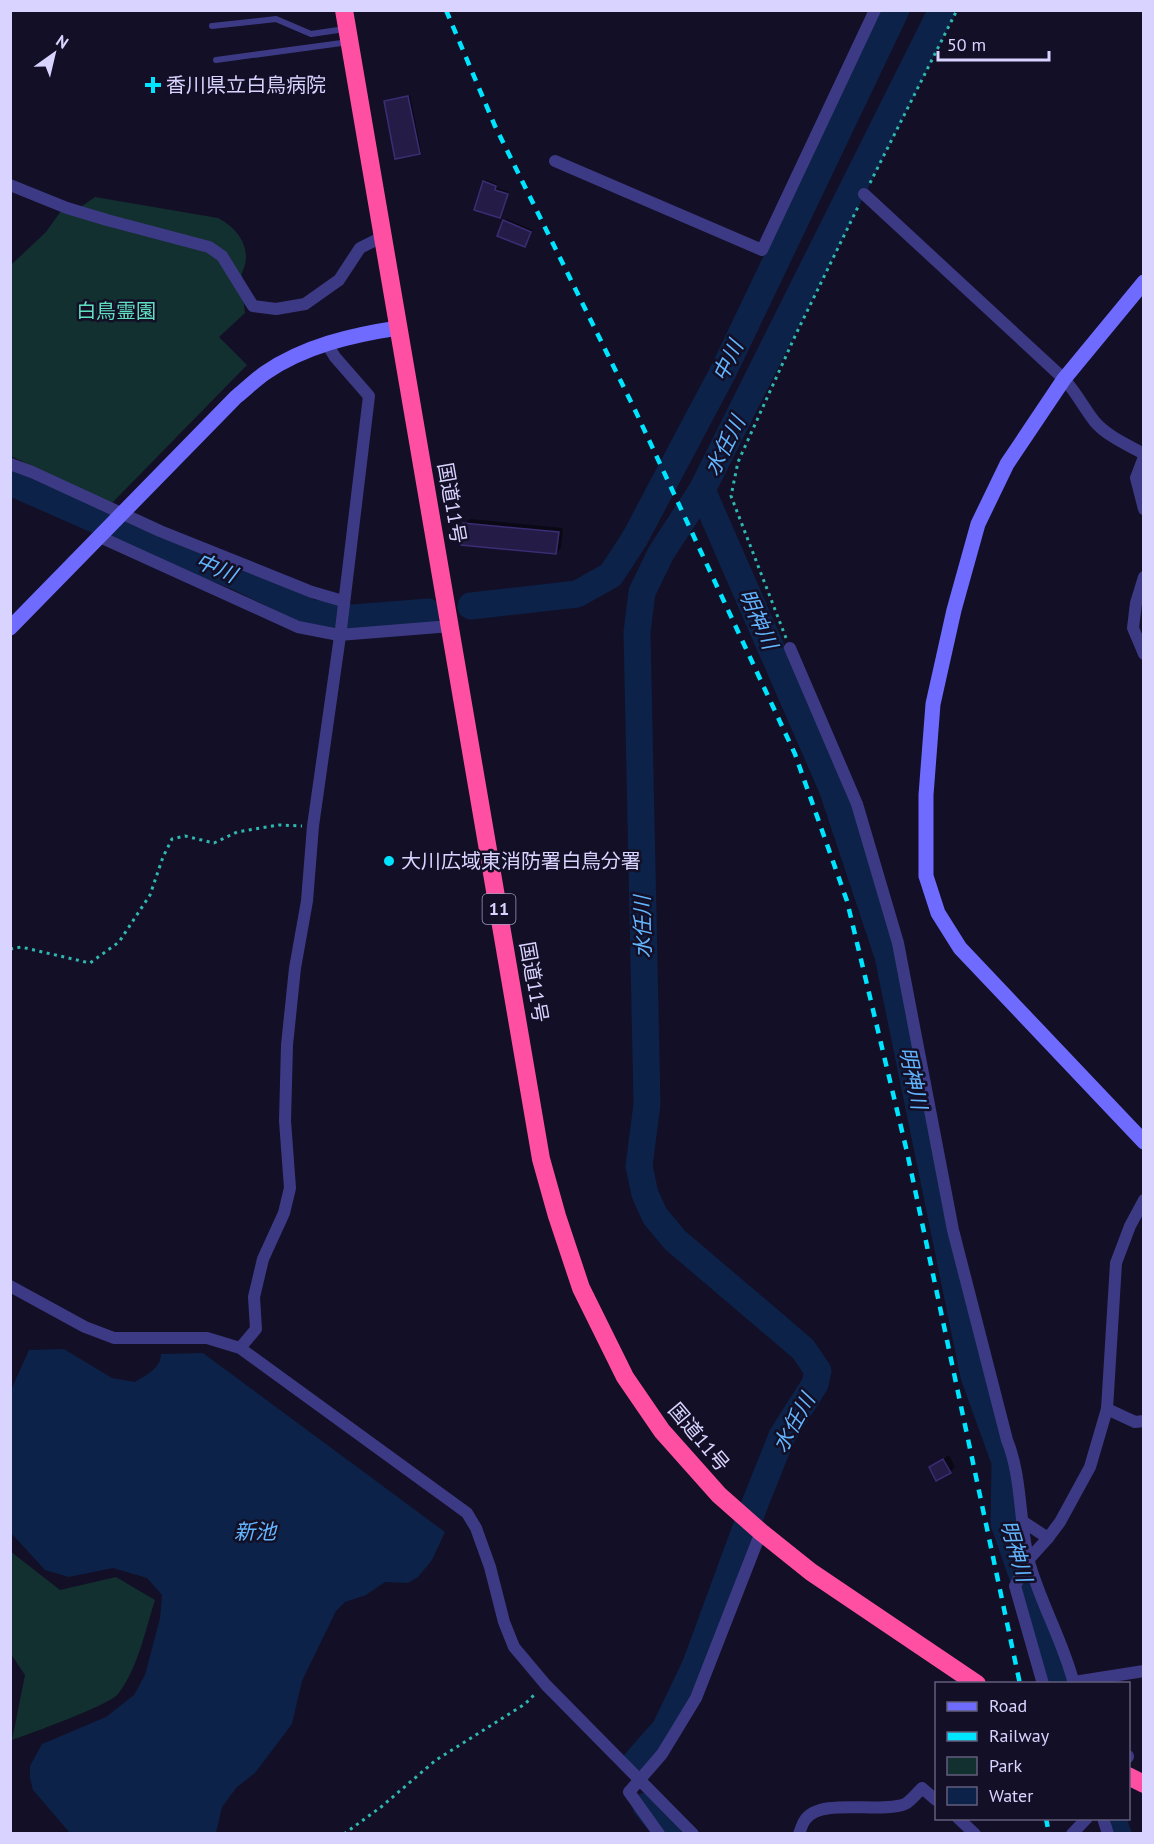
<svg xmlns="http://www.w3.org/2000/svg" width="1154" height="1844" viewBox="0 0 1154 1844" font-family="'PT Sans','Noto Sans JP',sans-serif">
	<style>
		.green { fill: #12302f }
		.water { fill: #0c2248 }
		.shadow { fill: #0007 }
		.lines { fill: none; stroke-linecap: round; stroke-linejoin: round }
		.river { stroke: #0c2248; stroke-width: 27 }
		.building { fill: #241b47; stroke: #3b2d73; stroke-width: 1.5 }
		.path { stroke: #2fb8b0; stroke-width: 3; stroke-dasharray: 3 4.5; stroke-linecap: butt }
		.lane { stroke: #3d3a85; stroke-width: 6 }
		.street { stroke: #3d3a85; stroke-width: 12 }
		.secondary { stroke: #6f6bff; stroke-width: 15 }
		.highway { stroke: #ff4fa3; stroke-width: 18 }
		.rail { stroke: #00e5ff; stroke-width: 4.5; stroke-dasharray: 9 8; stroke-linecap: butt }
		.poi-dot { fill: #00e5ff; stroke: #130f26; stroke-width: 2 }
		.labels { text-anchor: middle; stroke-width: 5; stroke-linejoin: round; paint-order: stroke }
		.shield { fill: #130f26; stroke: #9e99be; stroke-width: 1.5 }
		.shield-label { font-size: 18px; font-weight: bold; fill: #d9d4ff }
		.poi-label { font-size: 20px; fill: #d9d4ff; stroke: #130f26; text-anchor: start }
		.park-label { font-size: 20px; fill: #5fe0c0; stroke: #130f26 }
		.street-label { font-size: 20px; fill: #d9d4ff; stroke: #130f26 }
		.water-label { font-size: 21px; font-style: italic; fill: #62b6ff; stroke: #130f26 }
	</style>
	<rect width="100%" height="100%" fill="#130f26"/>
	<g class="green">
		<path d="M95 197 218 218C233 226 246 239 246 258 246 265 241 273 241 280 242 291 244 302 245 313L219 337 247 365 111 504 11 456V265L46 232 61 211 69 215Z"/>
		<path d="M10 1551 60 1590 116 1577 155 1600C145 1631 138 1668 118 1694 110 1705 29 1734 12 1740L25 1675 11 1654Z"/>
	</g>
	<path class="water" d="M64 1349 112 1378 135 1382C146 1375 161 1368 161 1354L203 1353 445 1532 432 1560 418 1577 408 1583 385 1582 366 1595 345 1602 336 1611 302 1681 292 1724 255 1773 237 1787 222 1807 216 1833H70L33 1790 30 1778V1766L42 1744 106 1717 134 1695 145 1675 160 1618 162 1595 147 1578 113 1568 69 1577 45 1570 11 1533V1390L29 1350Z"/>
	<g class="shadow">
		<path d="M410 95 421 151 419 153 385 101Z"/>
		<path d="M486 180 497 184 496 188 509 192 500 216 484 182Z"/>
		<path d="M507 219 532 230 525 245 505 221Z"/>
		<path d="M470 519 563 528 561 548 556 553 465 524Z"/>
		<path d="M949 1455 955 1467 950 1472 931 1467Z"/>
	</g>
	<g class="lines">
		<g class="river">
			<path d="M10 482 133 536 238 577 311 613 353 618 428 612"/>
			<path d="M702 490 832 788 888 956 974 1376 1005 1462 1004 1523 1060 1684"/>
			<path d="M471 606 577 594 611 575 635 538 724 370 896 10"/>
			<path d="M635 1763 665 1729 696 1664 754 1506 782 1436 815 1384 818 1371 803 1349 675 1240 655 1216 645 1194 639 1166 647 1104 637 632 642 592 661 553 702 490 942 10"/>
			<path d="M646 1806 669 1834"/>
			<path d="M1112 1818 1118 1834"/>
		</g>
	</g>
	<g class="building">
		<path d="M408 96 420 154 395 159 384 101Z"/>
		<path d="M483 181 496 186 495 190 508 194 500 218 474 210Z"/>
		<path d="M503 220 531 232 525 247 497 236Z"/>
		<path d="M463 523 559 532 556 554 461 545Z"/>
		<path d="M943 1459 951 1473 936 1481 929 1467Z"/>
	</g>
	<g class="lines">
		<g class="path">
			<path d="M870 183 957 10"/>
			<path d="M786 638 731 496 738 462 796 334 859 205"/>
			<path d="M10 949 21 947 90 963 119 942 150 895 163 857 172 839 185 836 214 843 237 832 279 825 302 826"/>
			<path d="M344 1834 381 1807 436 1760 525 1704 536 1693"/>
		</g>
		<g class="lane">
			<path d="M212 26 276 19 311 34 345 29"/>
			<path d="M216 60 349 42"/>
		</g>
		<g class="street">
			<path d="M555 161 762 250 875 10"/>
			<path d="M10 185 67 208 107 220 209 247 222 256 253 306 276 309 305 304 339 280 360 248 382 237"/>
			<path d="M864 194 1064 379C1076 392 1084 408 1095 422 1107 436 1128 445 1144 454"/>
			<path d="M1144 457 1136 478 1144 509"/>
			<path d="M10 464 32 472 160 531 312 592 343 601"/>
			<path d="M100 537 298 627 339 635 451 626"/>
			<path d="M1144 577 1136 603 1133 628 1144 654"/>
			<path d="M790 648 857 804 898 943 953 1230 1007 1440C1022 1477 1019 1519 1028 1558 1039 1601 1063 1640 1074 1684"/>
			<path d="M10 1286 85 1327 114 1338H207L240 1348 467 1513 476 1528 490 1567 504 1622 514 1647 546 1685 693 1834"/>
			<path d="M240 1348 256 1329 254 1297 263 1259 284 1213 290 1188 285 1121 287 1045 295 968 307 901 313 826 341 629 369 396 335 357 327 344"/>
			<path d="M1107 1409 1135 1422 1144 1421"/>
			<path d="M1022 1521 1048 1538 1060 1522 1090 1467 1107 1409 1116 1263 1130 1226 1144 1200"/>
			<path d="M1074 1682 1144 1671"/>
			<path d="M1043 1684 1015 1586 1029 1559 1048 1538"/>
			<path d="M1128 1756V1757"/>
			<path d="M958 1818 975 1834"/>
			<path d="M1103 1818 1108 1834"/>
			<path d="M659 1834 629 1792 662 1754 696 1698 761 1532"/>
			<path d="M799 1834C801 1829 802 1824 805 1820 820 1797 881 1814 905 1804 911 1801 917 1793 922 1788L936 1800"/>
			<path d="M1072 1834 1087 1818"/>
		</g>
		<g class="secondary">
			<path d="M1144 282 1064 379 1007 464 978 524 954 610 933 704 926 795V876L938 913 960 948 1144 1142"/>
			<path d="M10 628 236 397C246 389 255 380 265 373 304 346 352 335 398 328"/>
		</g>
		<g class="highway">
			<path d="M344 10 541 1159 557 1216 581 1288 625 1377 662 1431 719 1495 761 1532 811 1572 977 1684"/>
			<path d="M1128 1776 1144 1784"/>
		</g>
		<g class="rail">
			<path d="M446 10 495 126 635 410 795 754 847 901 907 1152 1020 1684"/>
			<path d="M1046 1818 1049 1834"/>
		</g>
	</g>
	<g class="poi-dot">
		<path d="M150 76h6v6h6v6h-6v6h-6v-6h-6v-6h6z"/>
		<circle cx="389" cy="861" r="6"/>
	</g>
	<g class="labels">
		<rect class="shield" x="482.5" y="894" width="33" height="30" rx="4.5"/>
		<g class="shield-label">
			<text x="499" y="915">11</text>
		</g>
		<g class="poi-label">
			<text x="166" y="92">香川県立白鳥病院</text>
			<text x="401" y="868">大川広域東消防署白鳥分署</text>
		</g>
		<g class="park-label">
			<text x="116" y="318">白鳥霊園</text>
		</g>
		<g class="street-label">
			<text transform="translate(452 503) rotate(80)" y="7">国道11号</text>
			<text transform="translate(534 982) rotate(80)" y="7">国道11号</text>
			<text transform="translate(699 1437) rotate(50)" y="7">国道11号</text>
		</g>
		<g class="water-label">
			<text transform="translate(728 361) rotate(-64)" y="7">中川</text>
			<text transform="translate(725 446) rotate(-63)" y="7">水任川</text>
			<text transform="translate(216 568) rotate(23)" y="7">中川</text>
			<text transform="translate(758 619) rotate(66)" y="7">明神川</text>
			<text transform="translate(643 927) rotate(-91)" y="7">水任川</text>
			<text transform="translate(913 1078) rotate(78)" y="7">明神川</text>
			<text transform="translate(794 1423) rotate(-61)" y="7">水任川</text>
			<text x="255" y="1539">新池</text>
			<text transform="translate(1016 1551) rotate(74)" y="7">明神川</text>
		</g>
	</g>
	<rect width="1154" height="1844" fill="none" stroke="#d9d4ff" stroke-width="24"/>
	<rect x="935" y="1682" width="195" height="138" fill="#130f26" stroke="#625e7d" stroke-width="1.5"/>
	<rect x="947" y="1702" width="30" height="9" fill="#6f6bff" stroke="#625e7d" stroke-width="1.5"/>
	<text x="989" y="1712" font-size="18" fill="#d9d4ff">Road</text>
	<rect x="947" y="1732" width="30" height="9" fill="#00e5ff" stroke="#625e7d" stroke-width="1.5"/>
	<text x="989" y="1742" font-size="18" fill="#d9d4ff">Railway</text>
	<rect x="947" y="1757" width="30" height="18" fill="#12302f" stroke="#625e7d" stroke-width="1.5"/>
	<text x="989" y="1772" font-size="18" fill="#d9d4ff">Park</text>
	<rect x="947" y="1787" width="30" height="18" fill="#0c2248" stroke="#625e7d" stroke-width="1.5"/>
	<text x="989" y="1802" font-size="18" fill="#d9d4ff">Water</text>
	<g transform="translate(54 54) rotate(34)" stroke="#130f26" stroke-width="4.5" paint-order="stroke">
	<path d="M0-4.5L10 22L0 15L-10 22Z" fill="#d9d4ff"/>
	<text y="-9" font-size="16" font-weight="bold" text-anchor="middle" fill="#d9d4ff">N</text>
	</g>
	<path d="M938 51v9h111v-9" fill="none" stroke="#d9d4ff" stroke-width="3"/>
	<text x="947" y="51" font-size="18" fill="#d9d4ff" stroke="#130f26" stroke-width="4.5" paint-order="stroke">50 m</text>
</svg>
